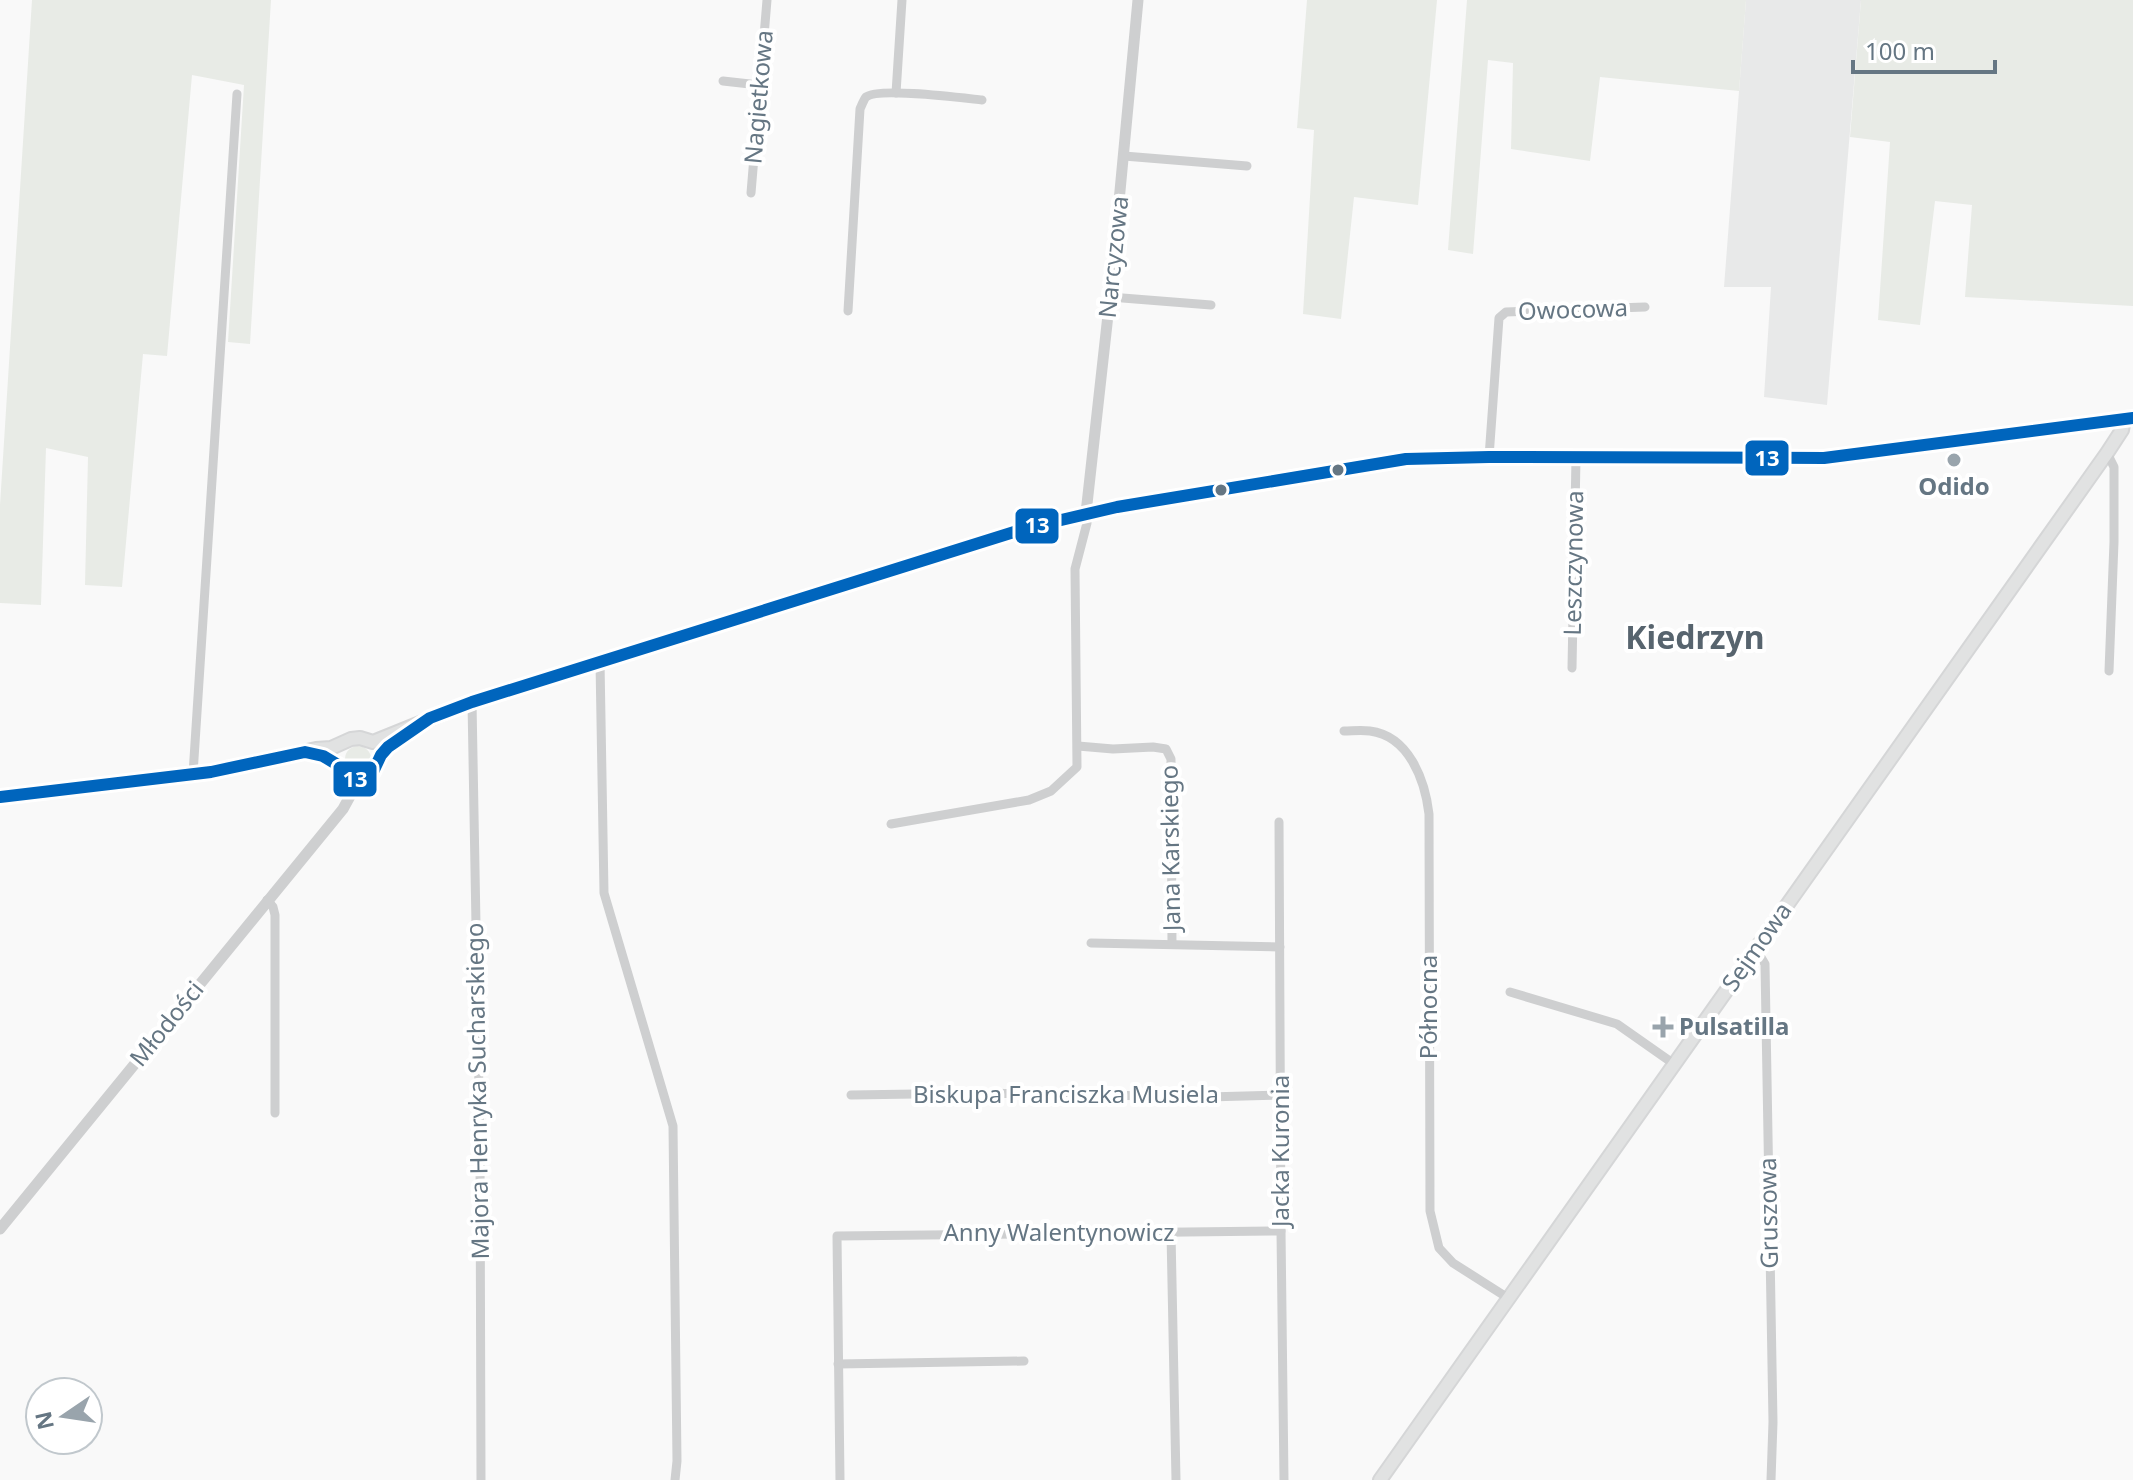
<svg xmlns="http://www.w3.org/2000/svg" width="2133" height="1480" viewBox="0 0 2133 1480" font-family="'Noto Sans',sans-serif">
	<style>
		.built { fill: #e8e9e9 }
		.green { fill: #e8ebe6 }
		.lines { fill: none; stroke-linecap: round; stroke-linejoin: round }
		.secondary-casing { stroke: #d5d6d7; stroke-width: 16 }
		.minor { stroke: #cecfd0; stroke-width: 9 }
		.tertiary { stroke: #cecfd0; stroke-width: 11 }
		.secondary { stroke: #e1e2e2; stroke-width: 12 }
		.bus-1-casing { stroke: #fff; stroke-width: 18 }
		.bus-1 { stroke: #0065bd; stroke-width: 12 }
		.poi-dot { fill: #99a4ac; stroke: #fff; stroke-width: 3 }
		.bus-dot { fill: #657683; stroke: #fff; stroke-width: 3 }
		.labels { text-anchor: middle; stroke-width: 8; stroke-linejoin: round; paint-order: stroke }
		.street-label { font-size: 24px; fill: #657683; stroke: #fff }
		.poi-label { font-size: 24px; font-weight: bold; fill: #657683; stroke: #fff }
		.district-label { font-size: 32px; font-weight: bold; fill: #57646e; stroke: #fff }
		.line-badge { stroke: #fff; stroke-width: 3 }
		.badge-label { font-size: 22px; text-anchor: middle; font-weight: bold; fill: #fff }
	</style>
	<rect width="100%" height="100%" fill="#f9f9f9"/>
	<path class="built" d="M1746 0H1861L1827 405 1764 397 1771 287H1724Z"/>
	<g class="green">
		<path d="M32 0H271L250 344 228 342 244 85 192 75 167 356 143 354 122 587 85 585 88 457 46 448 41 605 0 603V505Z"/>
		<path d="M1307 0H1437L1418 205 1354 197 1341 319 1303 314 1314 130 1297 128Z"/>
		<path d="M1467 0H1746L1739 91 1600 77 1590 161 1511 149 1513 63 1488 60 1473 254 1448 250Z"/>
		<path d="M1861 0H2133V306L1965 297 1972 205 1935 201 1920 325 1878 320 1890 142 1850 137Z"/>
		<circle cx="358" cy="759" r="13"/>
	</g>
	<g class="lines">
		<g class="secondary-casing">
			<g id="secondary">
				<path d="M308 753 323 756 338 765 344 775 353 779H363L373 772 384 750 408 734"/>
				<path d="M0 797 211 772 316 749 331 748 351 739 360 738 373 742 472 702 1027 528 1117 507 1406 459 1489 457 1824 458 2133 418"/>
				<path d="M1380 1480 2107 453 2122 430 2124 419"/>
			</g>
		</g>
		<g class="minor">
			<path d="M723 81 759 85"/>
			<path d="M896 93 902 0"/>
			<path d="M1124 156 1247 166"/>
			<path d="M751 193 767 0"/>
			<path d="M1110 297 1211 305"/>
			<path d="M848 311 860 109C861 107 864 99 866 97 878 87 963 98 982 100"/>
			<path d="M2107 453 2114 467V542L2109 671"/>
			<path d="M1489 457 1499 318 1506 312 1645 307"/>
			<path d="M600 662 604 893 673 1126 677 1461 675 1480"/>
			<path d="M1572 668 1576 458"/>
			<path d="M472 702 480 1148 481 1480"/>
			<path d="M1344 731C1352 731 1361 730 1370 731 1409 736 1425 780 1429 814L1430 1211 1439 1248 1453 1263 1508 1298"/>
			<path d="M1078 746 1113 749 1153 747 1166 749 1171 759 1172 944"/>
			<path d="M193 774 237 94"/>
			<path d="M1279 822 1281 1231 1284 1480"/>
			<path d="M891 824 1029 800 1051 791 1077 767 1075 569 1087 523 1086 513"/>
			<path d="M267 900 273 907 275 915V1113"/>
			<path d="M1091 943 1280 947"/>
			<path d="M1756 949 1765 964 1773 1422 1771 1480"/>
			<path d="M1510 992 1617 1024 1674 1064"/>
			<path d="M851 1095 981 1093 1208 1097 1281 1095"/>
			<path d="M1171 1233 1176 1480"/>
			<path d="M838 1364 1024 1361"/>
			<path d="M840 1480 837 1236 1281 1231"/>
		</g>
		<g class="tertiary">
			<path d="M1086 513 1110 297 1138 0"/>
			<path d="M0 1229 343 809 355 787 363 779"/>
		</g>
		<use href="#secondary" class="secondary"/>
		<g class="bus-1-casing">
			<path id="bus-1" d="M0 797 211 772 305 752 323 756 338 765 344 775 353 779H363L373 772 381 755 388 747 430 718 472 702 1027 528 1117 507 1406 459 1489 457 1824 458 2133 418"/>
		</g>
		<use href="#bus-1" class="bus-1"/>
	</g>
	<g class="poi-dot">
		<circle cx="1954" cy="460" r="8"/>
		<path d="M1659 1015h8v8h8v8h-8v8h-8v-8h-8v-8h8z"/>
	</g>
	<g class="bus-dot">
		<circle cx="1338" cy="470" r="7"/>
		<circle cx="1221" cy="490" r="7"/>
	</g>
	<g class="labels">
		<g class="street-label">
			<text transform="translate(759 97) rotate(-85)" y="8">Nagietkowa</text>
			<text transform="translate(1114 257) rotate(-84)" y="8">Narcyzowa</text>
			<text transform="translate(1573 310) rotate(-2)" y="8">Owocowa</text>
			<text transform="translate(1574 563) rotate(-89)" y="8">Leszczynowa</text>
			<text transform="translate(1171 848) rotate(-91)" y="8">Jana Karskiego</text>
			<text transform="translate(1757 947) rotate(-55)" y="8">Sejmowa</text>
			<text transform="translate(1429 1007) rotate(-90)" y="8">Północna</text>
			<text transform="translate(167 1024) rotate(-51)" y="8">Młodości</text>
			<text transform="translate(478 1091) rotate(-91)" y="8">Majora Henryka Sucharskiego</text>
			<text x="1066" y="1103">Biskupa Franciszka Musiela</text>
			<text transform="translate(1281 1151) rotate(-90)" y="8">Jacka Kuronia</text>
			<text transform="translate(1769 1213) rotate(-91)" y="8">Gruszowa</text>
			<text x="1059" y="1241">Anny Walentynowicz</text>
		</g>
		<g class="poi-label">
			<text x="1954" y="495">Odido</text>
			<text x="1679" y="1035" text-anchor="start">Pulsatilla</text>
		</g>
		<g class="district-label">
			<text x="1695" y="649">Kiedrzyn</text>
		</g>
	</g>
	<g class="line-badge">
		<rect x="1744" y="439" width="46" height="38" rx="8" fill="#0065bd"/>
		<rect x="1014" y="507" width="46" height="38" rx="8" fill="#0065bd"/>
		<rect x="332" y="760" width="46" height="38" rx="8" fill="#0065bd"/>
	</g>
	<g class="badge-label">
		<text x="1767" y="466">13</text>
		<text x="1037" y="533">13</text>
		<text x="355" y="787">13</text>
	</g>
	<g transform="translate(64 1416) rotate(257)"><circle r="38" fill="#ffffff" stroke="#c1c8cd" stroke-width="2"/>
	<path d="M0-6L14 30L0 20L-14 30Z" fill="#99a4ac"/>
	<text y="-12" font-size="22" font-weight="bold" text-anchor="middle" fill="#657683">N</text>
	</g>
	<path d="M1853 60v12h142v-12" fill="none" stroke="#657683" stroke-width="4"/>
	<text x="1865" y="60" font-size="24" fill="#657683" stroke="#ffffff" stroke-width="6" paint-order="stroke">100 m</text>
</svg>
